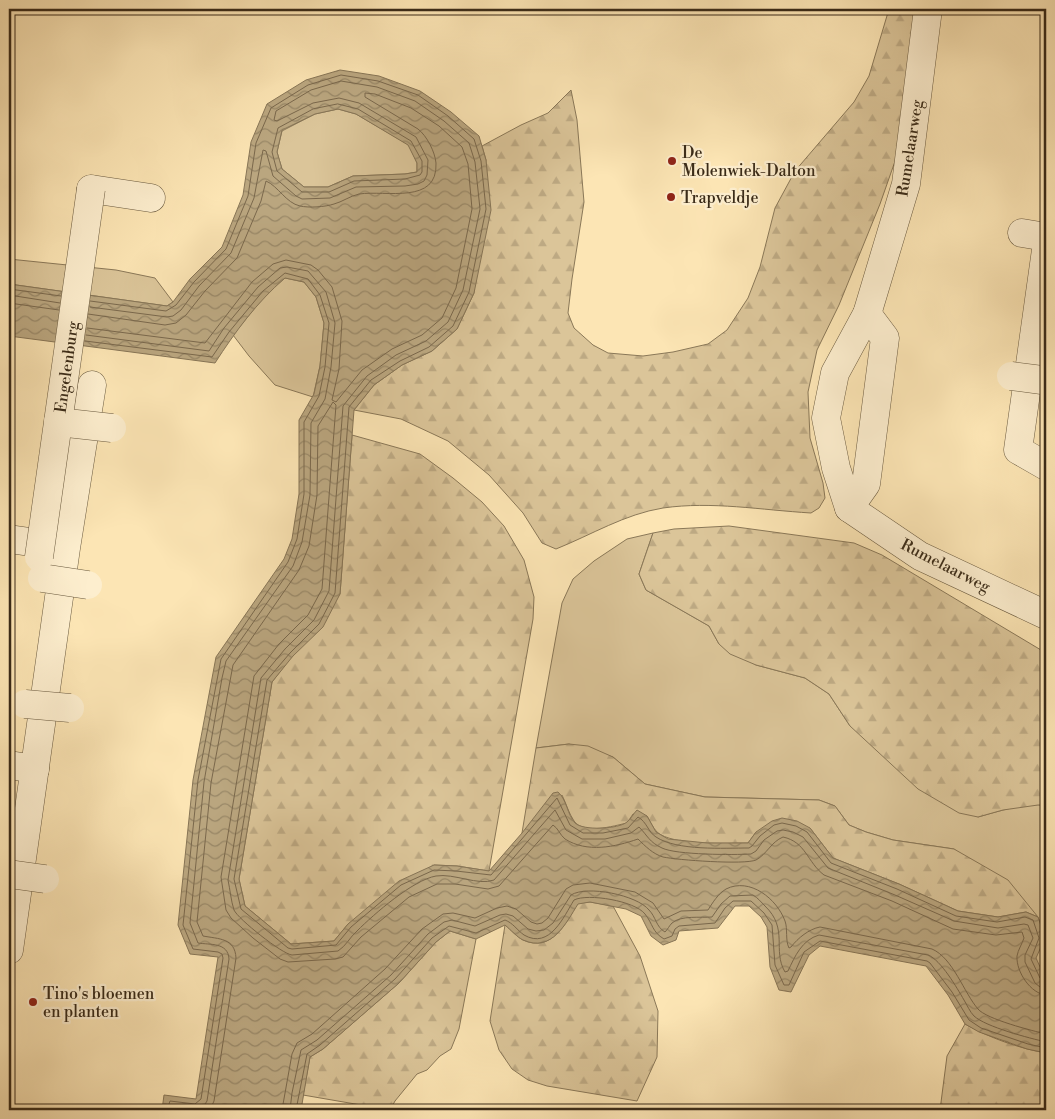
<svg xmlns="http://www.w3.org/2000/svg" width="1055" height="1119" viewBox="0 0 1055 1119" font-family="'Libre Bodoni',serif">
	<style>
		.green { fill: #dbc599; stroke: #8a7858 }
		.forest { fill: url(#forest-firs); stroke: #8a7858 }
		.water { fill: url(#water-waves); stroke: #877556; fill-rule: evenodd }
		.lines { fill: none; stroke-linecap: round; stroke-linejoin: round }
		.shore { stroke: #7a684c; stroke-width: 1 }
		.minor-casing { stroke: #6a5a3f; stroke-width: 29 }
		.minor { stroke: #fdeece; stroke-width: 28 }
		.minor-bridge-casing { stroke: #6a5a3f; stroke-width: 29; stroke-linecap: butt }
		.minor-bridge { stroke: #fdeece; stroke-width: 28 }
		.poi-dot { fill: #8f2418; stroke: #fdeece; stroke-width: 2 }
		.labels { text-anchor: middle; stroke-width: 4.5; stroke-linejoin: round; paint-order: stroke }
		.street-label { font-size: 16px; fill: #3a2b18; stroke: #fdeece }
		.poi-label { font-size: 16px; fill: #3a2b18; stroke: #fdeece; text-anchor: start }
	</style>
	<defs>
		<pattern id="forest-firs" width="22" height="20" patternUnits="userSpaceOnUse" patternTransform="scale(1.25)"><rect width="22" height="20" fill="#dbc599"/><path d="M5 1l3.5 6h-7zM16 11l3.5 6h-7z" fill="#bda983"/></pattern>
		<pattern id="water-waves" width="16" height="10" patternUnits="userSpaceOnUse" patternTransform="scale(1.25)"><rect width="16" height="10" fill="#baa67f"/><path d="M0 5q4-4 8 0t8 0" fill="none" stroke="#988767"/></pattern>
	</defs>
	<rect width="100%" height="100%" fill="#fce5b4"/>
	<filter id="stains"><feTurbulence type="fractalNoise" baseFrequency=".004" numOctaves="4"/><feColorMatrix values="0 0 0 0 .2 0 0 0 0 .09 0 0 0 0 .02 0 0 0 .5 -.17"/></filter>
	<radialGradient id="worn" r=".72"><stop offset=".6" stop-color="#630" stop-opacity="0"/><stop offset="1" stop-color="#630" stop-opacity=".3"/></radialGradient>
	<g class="green">
		<path d="M338 109 356 114 409 145 417 163V172L405 174 353 176 328 187H304L282 169 277 152 282 131 315 114Z"/>
		<path d="M9 259 116 270 155 278 173 302 167 306 9 284Z"/>
		<path d="M285 278 304 282 316 297 324 323 320 366 313 397 275 385 249 356 233 335 266 294Z"/>
		<path d="M653 533 639 574 646 590 709 626 719 644 756 665 805 678 829 694 850 726 978 817C999 811 1024 803 1046 805V939L1038 917 954 849 893 840 866 832 849 825 835 806 819 800 705 797 645 784 613 757 569 744 536 748 562 603 573 579 594 561 627 539Z"/>
	</g>
	<g class="forest">
		<path d="M889 9H918L900 147 880 204 839 305 817 350 808 392 810 438 823 483 825 498 819 508 811 513C761 510 712 501 663 508 625 514 591 535 556 549L542 543 523 513 489 475 448 441 401 419 354 410 374 385 402 365 432 351 457 329 474 293 486 160 482 146 521 125 548 113 571 90 577 120 584 202 572 279 568 313 574 328 593 345 608 353 643 356 673 352 708 344 727 330 748 298 760 267 775 208 795 171 854 102 869 76Z"/>
		<path d="M352 435 420 454 453 478 482 502 504 526 524 560 534 597 533 619 489 871 457 866 434 865 348 924 334 941 291 944 245 906 239 879 272 682 340 594Z"/>
		<path d="M729 526 854 543 882 555 1046 653V805H1038L1003 810 978 817 959 813 918 789 850 726 829 694 805 678 756 665 730 654 719 644 709 626 646 590 639 574 653 533 674 529Z"/>
		<path d="M569 744 588 746 613 757 645 784 705 797 819 800 835 806 849 825 866 832 893 840 954 849 1008 880 1038 917 1026 912 998 917 958 911 899 884 833 858 810 828 756 832 748 843C728 843 672 846 657 832 653 828 650 821 647 816L633 814 627 823C613 826 584 835 574 821 569 814 566 803 562 795L522 833 536 748Z"/>
		<path d="M590 902 613 906 640 956 658 1011 657 1057 637 1101 547 1086 528 1080 512 1069 499 1050 490 1021 505 925C511 930 517 937 523 940 552 953 566 923 578 903Z"/>
		<path d="M450 931 476 939 459 1029 451 1049 440 1056 427 1070 417 1074 395 1101 390 1110 303 1095 310 1057 323 1049 399 983 436 942Z"/>
		<path d="M1045 938 1046 939V980L1035 958Z"/>
		<path d="M965 1024C990 1038 1018 1048 1046 1053V1110H940L947 1056Z"/>
	</g>
	<path class="water" d="M340 70 379 76 420 91 451 112 479 136 486 160 491 210 474 293 457 329 432 351 402 365 374 385 354 410 340 594 323 627 293 656 272 682 239 879 245 906 291 944 334 941 348 924 399 881 434 865 457 866 489 871 522 833 553 793 558 792C567 800 567 814 575 823 583 831 619 829 627 822 631 819 633 814 637 810L647 816 656 832 668 839 707 843H748L756 832 772 821 782 818 797 821 810 828 833 858 899 884 958 911 998 917 1026 912 1038 917 1045 938 1036 958 1046 980V1053L1027 1049 979 1032 965 1024 948 995 926 966 820 946 809 955 791 992 779 990 770 967 767 927 761 917 749 906H735L718 928 679 931 676 940 663 945 651 936 641 916 626 909 590 902 578 904C566 923 552 953 523 940 517 937 511 930 505 925L476 939 450 931 436 942 399 983 323 1049 310 1057 301 1110H162L164 1095 196 1099 218 957 190 954 178 925 193 780 216 657 284 559 292 539 299 494V420L314 394 320 366 324 323 316 297 304 282 285 278C257 302 235 332 215 363L9 336V284L167 306 173 302 190 279 222 247 243 195 251 142 267 104 306 80ZM338 109 356 114 408 145 417 163V172L405 174 353 176 328 187H304L282 169 277 152 282 130 315 114Z"/>
	<g class="lines">
		<g class="shore">
			<path d="M338 104 358 109 411 141 422 161V172L420 175 405 179 354 181 329 192H302L277 171 272 152 278 128 313 109Z"/>
			<path d="M9 289 61 296"/>
			<path d="M9 295 60 303"/>
			<path d="M90 301 166 311 176 305 194 282 226 249 248 196 256 143 271 108 308 85 341 75 378 81 418 95 448 116 474 139 481 161 486 209 469 292 453 326 429 347 400 361 371 380 349 407 335 593 319 624 290 653 267 680 234 879 241 909 288 948 292 949 336 945 351 927 401 885 434 870 456 871 491 875 557 798 570 825 583 833H603L628 828 638 817C647 822 648 832 656 837 677 851 724 848 749 848L752 846 760 836 774 825 782 823 796 826 807 832 831 863 897 889 956 916 997 922 1025 917 1033 920 1039 938 1031 959 1040 978 1046 981"/>
			<path d="M9 303 59 310"/>
			<path d="M90 307 167 317 173 316 181 310 199 286 231 253 254 198 263 150 266 151 273 176 296 196 302 199 330 198 356 187 405 186 418 184 424 181 427 175 428 160 416 137 359 103 339 98 313 103 277 121 274 120 276 111 311 90 341 81 377 87 415 101 444 121 469 143 475 162 480 209 463 290 448 322 426 341 396 355 367 376 343 406 329 591 314 620 285 649 261 678 228 880C230 889 231 901 234 910 238 919 282 954 292 955L338 951C346 946 350 937 357 931 374 914 413 880 436 876 454 873 478 886 494 880L555 810 566 830 582 839H605L631 833 639 827C648 836 649 842 662 848 676 855 734 855 751 854L756 851 764 840 777 831 783 830 793 832 803 837 828 868 895 895 954 921 998 928 1024 924 1028 925 1033 938 1025 955V962L1035 983 1040 987H1046"/>
			<path d="M87 328 205 343 252 282 273 264 286 260 311 265 318 270 332 287 342 321 339 369 332 400 336 402 362 370 392 349 422 335 442 318 456 288 472 209 468 164 462 147 439 126 411 108 375 94 365 93V97L418 129C427 136 435 152 436 163 438 205 386 190 359 194 350 196 342 202 334 204 325 207 309 208 300 206 286 203 278 186 266 181L261 201 237 258 205 291 186 315 176 323 165 325 88 314"/>
			<path d="M86 335 209 351 224 328 258 287 280 268 287 267 308 271 326 292 335 323 331 367 325 399 311 423 310 495 302 542 293 566 226 661 222 678 204 782 190 923 198 943C210 945 228 942 229 959L207 1101C200 1114 187 1109 175 1108L173 1110"/>
			<path d="M85 341 212 357 229 332 263 291 285 273 308 279 320 295 329 323 325 367 319 396 304 422V494L297 539 288 562 221 659 198 780 185 906 183 925 193 949 218 952 222 954 223 958 201 1099 195 1104 170 1101 167 1110"/>
			<path d="M210 1110 214 1101 236 958C235 938 219 939 203 936L197 922 211 783 233 665 299 570 309 546 317 495 318 426 333 402 336 405 322 589 308 615 279 644 254 676 221 877 226 910 231 918 253 938 280 959 288 962 335 959 343 957 361 937 409 897 437 884H455L488 889 499 886 553 825C558 828 560 835 565 839 587 853 615 847 638 839 645 846 653 854 663 857 677 860 744 865 756 860 767 854 771 842 783 837 806 842 807 862 824 875L892 901 953 929 996 935 1022 932 1024 938C1022 944 1018 950 1017 956 1016 972 1031 994 1046 995"/>
			<path d="M282 1110 292 1054 297 1043 312 1034 385 969 422 929 443 914 453 913 475 918 497 908 507 906 516 909 531 922 537 924 542 923 548 918 566 889 573 885 590 883 635 892 653 903 664 919 681 911 708 910C713 902 718 894 726 889 750 877 777 899 785 921 788 929 785 940 789 948L791 947C798 938 809 929 820 927L932 949C953 958 964 993 978 1009 986 1019 1033 1031 1046 1034"/>
			<path d="M290 1110 292 1093 301 1050 317 1040 391 975 428 934 444 922 452 920 475 926 500 915 506 914 513 916 528 929 536 931 544 930 553 923 571 895C587 885 637 895 649 910 656 917 656 927 665 932 668 929 669 926 672 923 681 915 701 918 712 917L721 904 730 896 753 895C758 898 761 902 765 906 789 929 772 950 785 972L788 971C795 956 802 940 819 935L928 955C941 960 957 988 964 1000 967 1005 970 1012 974 1016 986 1027 1029 1038 1046 1042"/>
			<path d="M296 1110 307 1054 320 1045 395 979 432 938 449 926 476 933 505 920C513 923 517 930 524 935 550 950 564 916 574 900 588 893 635 901 645 914 653 924 652 932 664 939L672 936 675 929 679 926 715 923 725 908 733 901H751L764 913 772 925 775 965 784 985H789L804 952 820 941 927 961 930 963 952 992 969 1020 981 1028 1028 1044 1046 1048"/>
		</g>
		<g class="minor-casing">
			<g id="minor">
				<path d="M928 9 906 184 867 314 835 373 826 418 836 468 849 508 920 556 1046 615"/>
				<path d="M91 189 151 198"/>
				<path d="M1022 233 1046 237"/>
				<path d="M1046 250 1018 450 1046 466"/>
				<path d="M849 508 866 484 885 338 867 314"/>
				<path d="M9 539 65 547"/>
				<path d="M9 765 35 769"/>
				<path d="M9 950 66 548 92 385"/>
			</g>
		</g>
		<use href="#minor" class="minor"/>
		<g class="minor-bridge-casing">
			<g id="minor-bridge">
				<path d="M1011 376 1042 380"/>
				<path d="M58 422 112 428"/>
				<path d="M39 557 91 189"/>
				<path d="M42 578 88 585"/>
				<path d="M25 704 70 708"/>
				<path d="M9 874 45 879"/>
			</g>
		</g>
		<use href="#minor-bridge" class="minor-bridge"/>
	</g>
	<g class="poi-dot">
		<circle cx="672" cy="161" r="5"/>
		<circle cx="671" cy="197" r="5"/>
		<circle cx="33" cy="1002" r="5"/>
	</g>
	<g class="labels">
		<g class="street-label">
			<text transform="translate(909 148) rotate(-81)" y="6">Rumelaarweg</text>
			<text transform="translate(66 367) rotate(-82)" y="6">Engelenburg</text>
			<text transform="translate(946 565) rotate(27)" y="6">Rumelaarweg</text>
		</g>
		<g class="poi-label">
			<text x="682" y="158">De<tspan x="682" dy="18">Molenwiek-Dalton</tspan></text>
			<text x="681" y="203">Trapveldje</text>
			<text x="43" y="999">Tino's bloemen<tspan x="43" dy="18">en planten</tspan></text>
		</g>
	</g>
	<rect width="1055" height="1119" fill="none" stroke="#fce5b4" stroke-width="30"/>
	<rect x="10" y="10" width="1035" height="1099" fill="none" stroke="#3a2b18" stroke-width="2.5"/>
	<rect x="15" y="15" width="1025" height="1089" fill="none" stroke="#3a2b18"/>
	<rect width="100%" height="100%" filter="url(#stains)"/>
	<rect width="100%" height="100%" fill="url(#worn)"/>
</svg>
